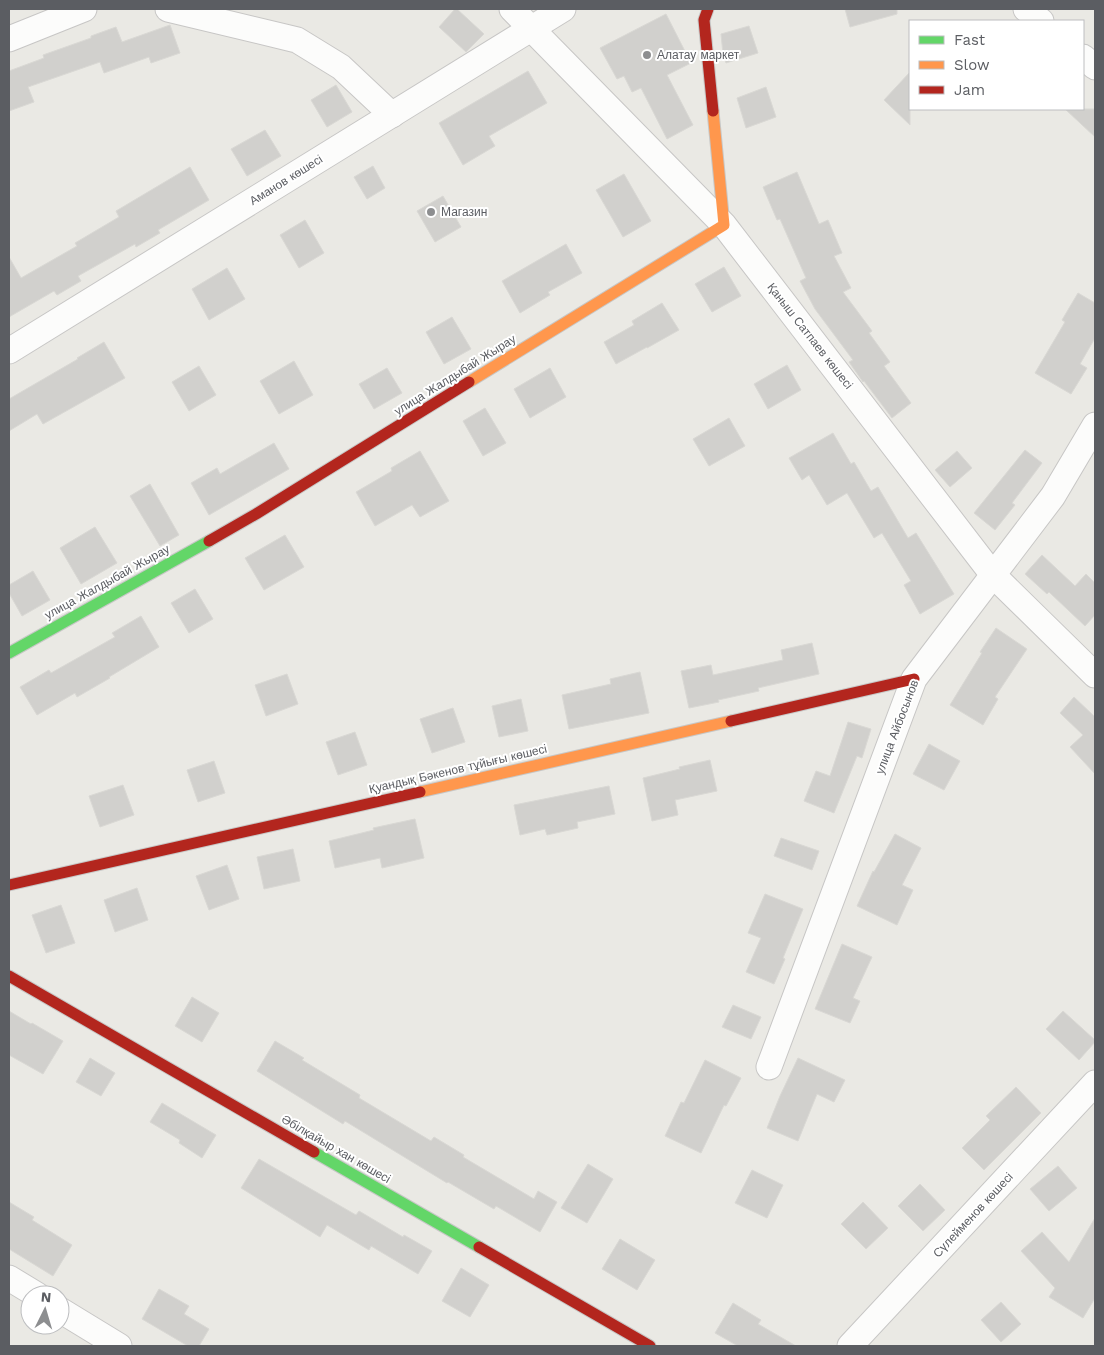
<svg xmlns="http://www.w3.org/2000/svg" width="1104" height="1355" viewBox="0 0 1104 1355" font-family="'Work Sans',sans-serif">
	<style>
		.building { fill: #d1d0cd; stroke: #d9d8d4 }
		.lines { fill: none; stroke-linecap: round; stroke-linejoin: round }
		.street-casing { stroke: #c7c6c5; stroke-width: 27 }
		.fast-casing { stroke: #c7c7c6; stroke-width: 13 }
		.slow-casing { stroke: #c7c7c6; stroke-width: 13 }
		.jam-casing { stroke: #c7c7c6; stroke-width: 13 }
		.street { stroke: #fcfcfb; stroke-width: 25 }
		.fast { stroke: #63d668; stroke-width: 11 }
		.slow { stroke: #ff974d; stroke-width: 11 }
		.jam { stroke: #b3261e; stroke-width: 11 }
		.poi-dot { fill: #8d8e90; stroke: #fff; stroke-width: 2 }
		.labels { text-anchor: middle; stroke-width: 4; stroke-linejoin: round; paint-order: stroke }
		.poi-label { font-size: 12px; fill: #5b5d62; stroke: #fff; text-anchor: start }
		.street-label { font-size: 12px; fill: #5b5d62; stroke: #fff }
	</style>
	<rect width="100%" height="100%" fill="#eae9e4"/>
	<g class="building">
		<path d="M455 9H457L484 34 466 52 439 27Z"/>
		<path d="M845 9H897V14L850 27Z"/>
		<path d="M666 14 691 63 667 75 693 125 667 139 641 88 632 92 624 76 617 79 600 48Z"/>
		<path d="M170 25 180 53 151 63 149 57 104 73 100 62 28 87 34 102 9 111V71L44 58 43 55 91 38V36L116 27 122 42Z"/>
		<path d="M749 26 758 53 726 63 723 54 721 34Z"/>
		<path d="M528 71 547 103 489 136 495 146 463 165 439 123Z"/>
		<path d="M910 72V125L884 100Z"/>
		<path d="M336 85 352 112 327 127 311 100Z"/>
		<path d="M766 87 776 117 746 128 737 98Z"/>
		<path d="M1065 109H1095V137Z"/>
		<path d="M265 130 281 156 247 176 231 149Z"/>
		<path d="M373 166 385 188 367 199 354 177Z"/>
		<path d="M190 167 209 200 158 230 160 233 136 247 135 244 78 276 81 281 57 295 54 291 9 317V257L21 278 77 246 75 243 119 217 116 211Z"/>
		<path d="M797 172 819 224 828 220 842 253 834 256 851 288 843 292 872 331 869 333 890 362 884 366 911 403 892 418 864 381 863 382 849 362 853 360 815 309 800 281 806 278 780 219 777 220 763 187Z"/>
		<path d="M624 174 651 221 623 237 596 190Z"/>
		<path d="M443 196 461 227 435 242 417 211Z"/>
		<path d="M305 220 324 253 299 268 280 235Z"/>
		<path d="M566 244 582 273 548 292 550 295 520 313 502 281Z"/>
		<path d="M724 267 741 296 712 312 695 284Z"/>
		<path d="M227 268 245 299 209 320 192 289Z"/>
		<path d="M1078 293 1095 303V338L1080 364 1087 368 1071 394 1035 373 1065 322 1062 320Z"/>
		<path d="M662 303 679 330 647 348V347L616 364 604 342 634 325 632 321Z"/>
		<path d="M452 317 471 349 444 364 426 332Z"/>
		<path d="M104 342 125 378 43 424 37 414 9 431V399L78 359 77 358Z"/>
		<path d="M294 361 313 395 279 414 260 381Z"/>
		<path d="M787 365 801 390 768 409 754 384Z"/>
		<path d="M199 366 216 395 189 411 172 382Z"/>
		<path d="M387 368 402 393 374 409 359 384Z"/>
		<path d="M550 368 566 397 530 418 514 389Z"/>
		<path d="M485 408 506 443 483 456 463 421Z"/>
		<path d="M729 418 745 446 709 466 693 439Z"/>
		<path d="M833 433 851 464 854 462 871 491 878 487 908 538 916 533 954 594 920 614 904 585 911 581 882 533 874 538 847 493 827 505 809 475 802 480 789 458Z"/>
		<path d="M274 443 289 469 209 515 191 483 217 468 220 474Z"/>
		<path d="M1025 450 1042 463 1012 503 1015 505 995 530 974 513Z"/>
		<path d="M420 451 449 501 420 517 412 505 375 526 356 492 392 471 391 468Z"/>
		<path d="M957 451 972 468 950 487 935 470Z"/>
		<path d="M150 484 179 535 160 546 130 496Z"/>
		<path d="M95 527 117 563 81 584 60 548Z"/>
		<path d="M285 535 304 567 264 590 245 558Z"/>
		<path d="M1042 555 1075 586 1086 574 1095 583V615L1085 626 1049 592 1047 594 1025 574Z"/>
		<path d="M33 571 50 600 22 616 9 593V585Z"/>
		<path d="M195 589 213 619 189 633 171 603Z"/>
		<path d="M141 616 159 647 109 677 110 678 77 697 75 693 37 715 20 687 49 670 51 673 115 637 112 633Z"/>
		<path d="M996 628 1027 649 995 697 998 699 983 725 950 705 982 653 980 652Z"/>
		<path d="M812 643 819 674 758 688 759 691 718 700 719 702 689 708 681 671 711 665 713 675 783 660 781 650Z"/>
		<path d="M640 672 649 713 569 729 562 695 611 684 610 679Z"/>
		<path d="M287 674 298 704 266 716 255 685Z"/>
		<path d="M1074 697 1095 717V774L1070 747 1083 735 1060 713Z"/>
		<path d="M521 699 528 731 499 737 492 706Z"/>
		<path d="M453 708 465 742 432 753 420 719Z"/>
		<path d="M848 722 871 729 862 758 857 756 834 813 804 801 816 771 830 776Z"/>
		<path d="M355 732 367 765 338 775 326 742Z"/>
		<path d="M929 744 960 761 944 790 913 774Z"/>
		<path d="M710 760 717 791 675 800 678 815 652 821 643 778 680 769 679 767Z"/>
		<path d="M214 761 225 793 198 802 187 770Z"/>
		<path d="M123 785 134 815 100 827 89 796Z"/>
		<path d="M609 786 615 814 577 822 578 828 547 835 545 829 520 835 514 805Z"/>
		<path d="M415 819 424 858 382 868 380 858 335 868 329 841 374 830 373 828Z"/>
		<path d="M895 834 921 848 902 885 913 890 897 925 857 906 873 871 874 872Z"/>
		<path d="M781 838 819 851 812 870 774 856Z"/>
		<path d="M293 849 300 881 264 889 257 857Z"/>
		<path d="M227 865 239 899 209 910 196 876Z"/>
		<path d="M137 888 148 920 115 932 104 900Z"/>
		<path d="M765 894 803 909 783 958 785 959 774 984 746 972 761 938 748 933Z"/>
		<path d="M61 905 75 943 46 953 32 915Z"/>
		<path d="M842 944 872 957 853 998 860 1001 850 1023 815 1009Z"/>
		<path d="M192 997 219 1013 202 1042 175 1026Z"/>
		<path d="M733 1005 761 1017 751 1039 722 1027Z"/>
		<path d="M9 1011 31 1024 32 1023 63 1041 43 1074 9 1055Z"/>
		<path d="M1063 1011 1095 1040V1042L1079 1060 1046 1029Z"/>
		<path d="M275 1041 304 1058 302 1060 360 1095 359 1098 431 1141 434 1137 464 1155 463 1157 534 1199 538 1191 557 1202 540 1232 496 1206 494 1209 448 1182 447 1183 345 1121 343 1124 257 1071Z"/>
		<path d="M90 1058 115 1073 101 1096 76 1082Z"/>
		<path d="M798 1058 845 1080 834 1102 817 1094 798 1141 767 1128 780 1096Z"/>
		<path d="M705 1060 741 1078 726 1106 724 1105 701 1153 665 1136 681 1102 684 1103Z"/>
		<path d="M1016 1087 1041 1113 984 1170 962 1148 990 1120 986 1116Z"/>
		<path d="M162 1103 216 1135 202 1158 179 1143 180 1140 150 1122Z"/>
		<path d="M259 1159 356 1215 359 1211 403 1237 404 1235 432 1251 418 1274 371 1246 369 1250 327 1225 320 1237 241 1188Z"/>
		<path d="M588 1164 613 1179 587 1223 561 1208Z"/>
		<path d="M1058 1166 1077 1188 1049 1211 1030 1189Z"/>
		<path d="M752 1170 783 1185 767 1218 735 1203Z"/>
		<path d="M920 1184 945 1210 923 1231 898 1206Z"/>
		<path d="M9 1202 34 1217 32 1220 72 1245 53 1276 9 1249Z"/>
		<path d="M863 1202 888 1228 866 1249 841 1224Z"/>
		<path d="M1095 1218V1298L1083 1318 1049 1297 1055 1288 1021 1251 1042 1232 1069 1262Z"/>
		<path d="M620 1239 655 1260 637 1290 602 1269Z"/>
		<path d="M461 1268 489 1285 470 1317 442 1301Z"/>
		<path d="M159 1289 189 1306 184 1314 209 1329 199 1346H188L142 1319Z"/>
		<path d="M1001 1302 1021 1324 1001 1342 981 1320Z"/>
		<path d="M733 1303 761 1320 758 1324 796 1346H738L715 1333Z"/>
	</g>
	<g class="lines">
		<g class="street-casing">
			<g id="street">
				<path d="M168 9 297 40 341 67 392 115"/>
				<path d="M512 9 724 225 993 575 1095 675"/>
				<path d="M1026 9 1041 21"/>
				<path d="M9 39 84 9"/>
				<path d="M1083 57 1095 67"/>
				<path d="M9 351 563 9"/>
				<path d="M769 1067 914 679 1053 496 1095 425"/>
				<path d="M9 1278 37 1295"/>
				<path d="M60 1310 119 1346"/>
				<path d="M850 1346 1095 1083"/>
			</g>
		</g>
		<g class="fast-casing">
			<g id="fast">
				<path d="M9 653 209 541"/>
				<path d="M314 1152 479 1247"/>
			</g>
		</g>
		<g class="slow-casing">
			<g id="slow">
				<path d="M469 382 724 225 713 111"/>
				<path d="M420 792 731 721"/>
			</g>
		</g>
		<g class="jam-casing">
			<g id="jam">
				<path d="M708 9 704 20 713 111"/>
				<path d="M209 541 256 514 469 382"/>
				<path d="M731 721 914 679"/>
				<path d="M9 885 420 792"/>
				<path d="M9 976 314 1152"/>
				<path d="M479 1247 650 1346"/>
			</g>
		</g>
		<use href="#street" class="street"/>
		<use href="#fast" class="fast"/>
		<use href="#slow" class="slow"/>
		<use href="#jam" class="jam"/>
	</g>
	<g class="poi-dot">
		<circle cx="647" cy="55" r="5"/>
		<circle cx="431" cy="212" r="5"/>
	</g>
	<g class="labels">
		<g class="poi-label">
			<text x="657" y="59">Алатау маркет</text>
			<text x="441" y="216">Магазин</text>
		</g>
		<g class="street-label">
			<text transform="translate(286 180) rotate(-32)" y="4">Аманов көшесі</text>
			<text transform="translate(810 336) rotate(52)" y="4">Қаныш Сатпаев көшесі</text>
			<text transform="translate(455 375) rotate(-32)" y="4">улица Жалдыбай Жырау</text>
			<text transform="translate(107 582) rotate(-29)" y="4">улица Жалдыбай Жырау</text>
			<text transform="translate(897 727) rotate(-69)" y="4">улица Айбосынов</text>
			<text transform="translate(458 769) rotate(-13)" y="4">Қуандық Бәкенов тұйығы көшесі</text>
			<text transform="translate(336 1149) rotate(30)" y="4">Әбілқайыр хан көшесі</text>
			<text transform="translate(973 1215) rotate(-47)" y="4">Сүлейменов көшесі</text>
		</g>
	</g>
	<rect width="1104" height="1355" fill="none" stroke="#5b5d62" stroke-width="20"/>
	<rect x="909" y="20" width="175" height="90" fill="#ffffff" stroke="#bdbec0"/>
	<rect x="919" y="36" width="25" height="8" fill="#63d668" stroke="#bdbec0"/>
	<text x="954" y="45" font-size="15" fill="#5b5d62">Fast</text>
	<rect x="919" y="61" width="25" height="8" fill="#ff974d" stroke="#bdbec0"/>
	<text x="954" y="70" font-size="15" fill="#5b5d62">Slow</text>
	<rect x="919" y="86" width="25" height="8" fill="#b3261e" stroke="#bdbec0"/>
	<text x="954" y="95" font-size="15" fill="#5b5d62">Jam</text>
	<g transform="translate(45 1310) rotate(5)"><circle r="24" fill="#ffffff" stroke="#bdbec0"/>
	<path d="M0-4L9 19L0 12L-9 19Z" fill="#8d8e90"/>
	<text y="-8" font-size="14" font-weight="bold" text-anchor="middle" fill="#5b5d62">N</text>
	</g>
</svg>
